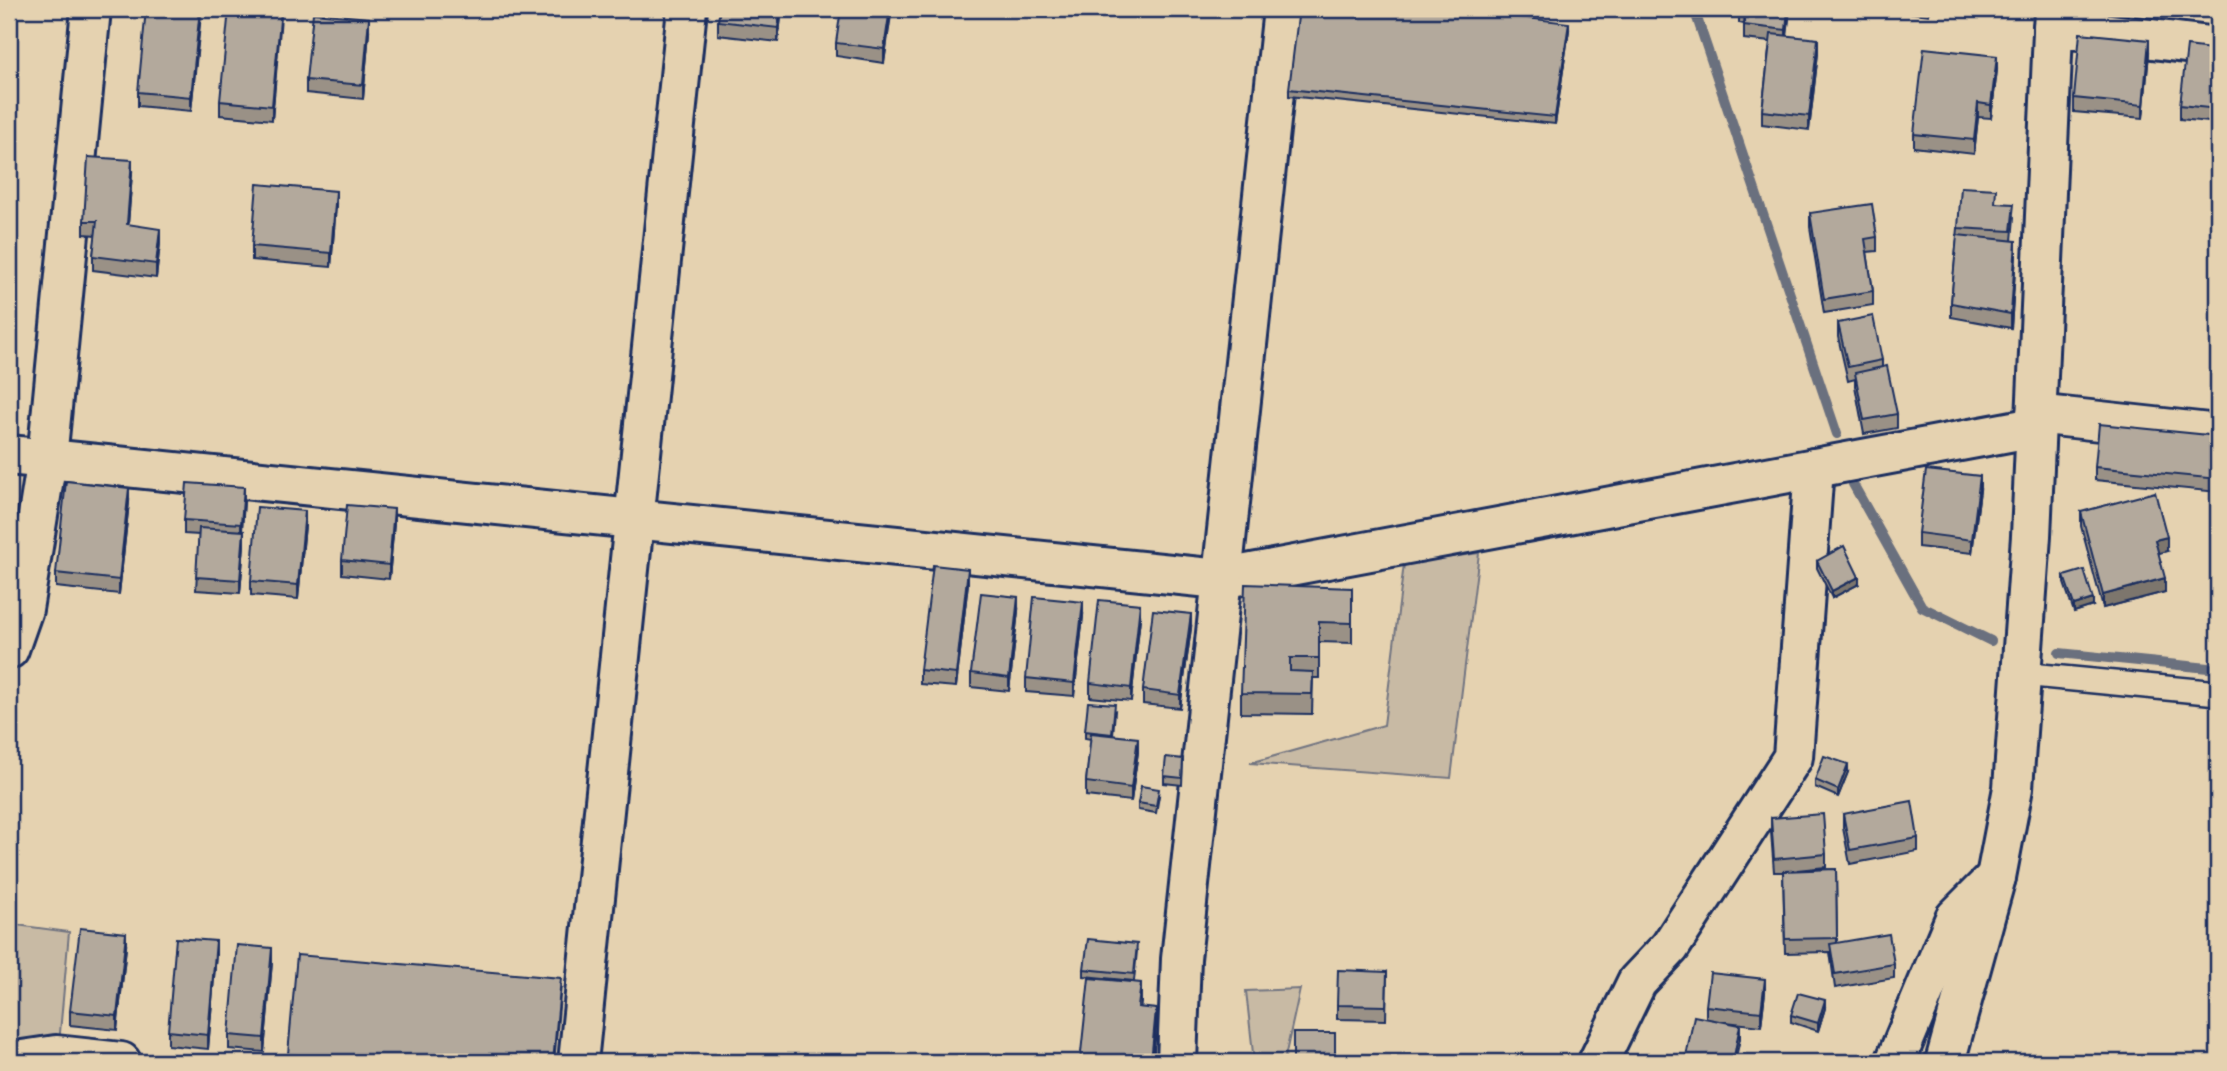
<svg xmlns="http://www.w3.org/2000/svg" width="2227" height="1071" viewBox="0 0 2227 1071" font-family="Delius,sans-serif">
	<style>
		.green { fill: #c8baa4; stroke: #727481; stroke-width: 2 }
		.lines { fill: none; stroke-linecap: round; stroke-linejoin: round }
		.stream { stroke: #6b6f7e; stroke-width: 10 }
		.service-casing { stroke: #1b2f5e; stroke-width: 28 }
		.minor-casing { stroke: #1b2f5e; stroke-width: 44 }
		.tertiary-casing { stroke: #1b2f5e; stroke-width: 44 }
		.service { stroke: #e5d2b0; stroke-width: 23 }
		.minor { stroke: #e5d2b0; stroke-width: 38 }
		.tertiary { stroke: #e5d2b0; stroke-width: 38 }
		.wall { fill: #9a9186; stroke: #1b2f5e; stroke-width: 2 }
		.shaded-wall { fill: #7d766d; stroke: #1b2f5e; stroke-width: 2 }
		.building { fill: #b3a99c; stroke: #1b2f5e; stroke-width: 2 }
	</style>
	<rect width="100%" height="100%" fill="#e5d2b0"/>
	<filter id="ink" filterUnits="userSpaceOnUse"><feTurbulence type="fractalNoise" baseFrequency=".0143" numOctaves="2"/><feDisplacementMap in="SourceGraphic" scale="14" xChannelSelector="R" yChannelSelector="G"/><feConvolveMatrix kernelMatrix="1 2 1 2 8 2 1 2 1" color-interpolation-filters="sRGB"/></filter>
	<g filter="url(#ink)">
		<g class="green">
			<path d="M1479 553 1451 778 1250 763 1384 725 1404 564Z"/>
			<path d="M9 924 69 932 59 1044 9 1050Z"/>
			<path d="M1300 989 1284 1062H1254L1246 991Z"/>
		</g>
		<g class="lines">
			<g class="stream">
				<path d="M1694 9 1837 434"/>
				<path d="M1853 484 1922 607 1991 641"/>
				<path d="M2059 653 2218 669"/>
			</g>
			<g class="service-casing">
				<path id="service" d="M2022 674 2218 693"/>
			</g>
			<g class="minor-casing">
				<g id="minor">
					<path d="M2053 27 2218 47"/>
					<path d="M2036 414 2218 434"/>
					<path d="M9 455 1220 579 2035 427"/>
					<path d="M9 649 23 609 47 459 91 9"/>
					<path d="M9 1062 56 1055 121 1062"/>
					<path d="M578 1062 687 9"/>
					<path d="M1177 1062 1181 959 1283 9"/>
					<path d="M1598 1062 1637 982 1670 947 1793 757 1814 468"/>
					<path d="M1895 1062 1955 918 1996 877"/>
				</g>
			</g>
			<g class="tertiary-casing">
				<path id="tertiary" d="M1945 1062 1996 877 2013 788 2031 536 2054 9"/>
			</g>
			<use href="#service" class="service"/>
			<use href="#minor" class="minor"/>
			<use href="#tertiary" class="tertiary"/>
		</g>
		<g class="wall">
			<path d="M201 9 191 111 138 106V92Z"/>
			<path d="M281 9 272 120 220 115V101Z"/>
			<path d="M782 9 778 42 718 35V21Z"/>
			<path d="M891 9 884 63 836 56V43Z"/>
			<path d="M1739 9H1790L1787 36 1818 53 1809 130 1762 124V111L1770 42 1744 39V24L1739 23Z"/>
			<path d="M1881 9H1930L1929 15Z"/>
			<path d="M1569 30 1555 124 1289 96V89Z"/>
			<path d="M369 32 363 99 306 93V80Z"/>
			<path d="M2218 50V123L2180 119V105Z"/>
			<path d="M2149 53 2143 118 2074 112V98Z"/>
			<path d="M1997 70 1991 118 1978 117 1974 154 1914 147V134Z"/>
			<path d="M132 173 128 224 160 243 156 278 93 270V256L96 235 84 234V221Z"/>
			<path d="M1996 203 2014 217 2012 241 2016 255 2011 328 1951 317V303L1958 228Z"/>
			<path d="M336 205 331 267 252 260V246Z"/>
			<path d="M1810 213 1877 237V251L1867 252 1873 291V305L1824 313 1810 227Z"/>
			<path d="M1838 323 1882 360V367L1897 414V428L1864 434 1855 386V379L1848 381 1838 337Z"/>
			<path d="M2218 436V492L2095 480V467Z"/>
			<path d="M1980 490 1972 553 1918 547V533Z"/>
			<path d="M244 501 242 531 244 545 240 593 196 590 199 535 184 534V520Z"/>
			<path d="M129 502 119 594 56 587V573Z"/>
			<path d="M2081 512 2167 551 2158 553 2165 592 2103 608 2081 526Z"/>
			<path d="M394 523 389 579 342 574V560Z"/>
			<path d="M305 525 298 599 251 595V581Z"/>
			<path d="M1817 561 1859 584 1832 598 1817 568Z"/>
			<path d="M2064 576 2093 606 2074 612 2064 583Z"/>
			<path d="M968 583 956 687 920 684V670Z"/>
			<path d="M1352 588V643L1319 642V678H1313L1312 714 1241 713V693Z"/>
			<path d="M1018 611 1009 691 971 687V673Z"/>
			<path d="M1083 616 1074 696 1026 692V678Z"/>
			<path d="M1140 618 1131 701 1090 697V683Z"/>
			<path d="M1191 628 1180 708 1143 704V690Z"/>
			<path d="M1115 711 1113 735 1138 752 1131 801 1086 796V782L1091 739 1085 738V731Z"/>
			<path d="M1183 759 1182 785 1164 783V776Z"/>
			<path d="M1848 772 1838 797 1815 787V780Z"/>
			<path d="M1159 796 1156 813 1138 810V803Z"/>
			<path d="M1843 814 1918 838V851L1850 864 1843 828Z"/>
			<path d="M1771 818 1826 854V867L1797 870 1836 869 1837 943 1894 964V978L1835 988 1830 952 1785 953 1783 872H1774L1771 832Z"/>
			<path d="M126 947 117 1030 70 1025V1011Z"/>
			<path d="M1137 951 1134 981 1084 976V969Z"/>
			<path d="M216 954 208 1049 168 1045V1031Z"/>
			<path d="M272 962 264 1052 229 1049V1035Z"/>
			<path d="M1387 972 1386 1020 1337 1019V1005Z"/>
			<path d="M561 985 554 1062 288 1061V1054Z"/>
			<path d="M1765 992 1761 1026 1716 1021 1740 1039 1706 1019V1006Z"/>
			<path d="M1825 1008 1818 1031 1791 1022V1015Z"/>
		</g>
		<g class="shaded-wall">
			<path d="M14 9V20L9 85V71Z"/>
			<path d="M200 9 201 15 191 111V97Z"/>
			<path d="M281 9V17L272 120V106Z"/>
			<path d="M780 9H782L778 42V28Z"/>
			<path d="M890 9H891V15L884 63V49Z"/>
			<path d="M1788 9H1790L1786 44V30Z"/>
			<path d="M369 18V32L363 99V85Z"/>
			<path d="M1569 23V30L1555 124V117Z"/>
			<path d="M1818 39V53L1809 130V116Z"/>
			<path d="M2149 40V53L2143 118V105Z"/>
			<path d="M1997 56V70L1991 118V105Z"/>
			<path d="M1978 103V117L1974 154V140Z"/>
			<path d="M132 160V173L127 237V224Z"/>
			<path d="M336 191V205L331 267V253Z"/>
			<path d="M160 229V243L156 278V264Z"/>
			<path d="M2016 241V255L2011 328V314Z"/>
			<path d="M1980 476V490L1972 553V540Z"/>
			<path d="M244 487V501L241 538V524Z"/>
			<path d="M129 488V502L119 594V580Z"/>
			<path d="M394 509V523L389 579V565Z"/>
			<path d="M305 511V525L298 599V585Z"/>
			<path d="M244 531V545L240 593V580Z"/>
			<path d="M2167 537V551L2155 554V540Z"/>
			<path d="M968 569V583L956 687V674Z"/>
			<path d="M1859 577V584L1832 598V591Z"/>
			<path d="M2165 578V592L2103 608V595Z"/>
			<path d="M1018 597V611L1009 691V678Z"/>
			<path d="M2093 599V606L2074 612V605Z"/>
			<path d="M1083 602V616L1074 696V683Z"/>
			<path d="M1140 604V618L1131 701V688Z"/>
			<path d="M1191 614V628L1180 708V695Z"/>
			<path d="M1138 738V752L1131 801V788Z"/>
			<path d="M1848 764V772L1838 797V790Z"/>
			<path d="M126 933V947L117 1030V1016Z"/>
			<path d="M216 941V954L208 1049V1035Z"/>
			<path d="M272 948V962L264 1052V1038Z"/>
			<path d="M1765 979V992L1761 1026V1012Z"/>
			<path d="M1141 983V1003L1138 1027V1007Z"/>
			<path d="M1825 1000V1008L1818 1031V1023Z"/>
			<path d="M1156 1009V1029L1153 1062H1151Z"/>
			<path d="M1740 1025V1039L1735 1062H1733Z"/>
		</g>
		<g class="building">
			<path d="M9 9H14L9 71Z"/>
			<path d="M146 9H200L191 97 138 92Z"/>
			<path d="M229 9H281L272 106 220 101Z"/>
			<path d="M720 9H780L778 28 718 21Z"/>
			<path d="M841 9H890L884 49 836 43Z"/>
			<path d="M1299 9H1450L1569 23 1555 117 1289 89Z"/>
			<path d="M1739 9H1788L1786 30 1744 25 1745 10Z"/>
			<path d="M313 13 369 18 363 85 306 80Z"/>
			<path d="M2080 33 2149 40 2143 105 2074 98Z"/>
			<path d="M1771 34 1818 39 1809 116 1762 111Z"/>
			<path d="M2187 46 2218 50V109L2180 105Z"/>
			<path d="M1924 48 1997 56 1991 105 1978 103 1974 140 1914 134Z"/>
			<path d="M88 157 132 160 127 224 160 229 156 264 93 256 97 221H84Z"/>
			<path d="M257 184 336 191 331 253 252 246Z"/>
			<path d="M1961 187 1996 189 1995 203 2014 204 2011 231 1958 228Z"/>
			<path d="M1872 204 1877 237 1865 239 1873 291 1824 299 1810 213Z"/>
			<path d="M1957 235 2016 241 2011 314 1951 303Z"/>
			<path d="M1873 316 1882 360 1848 367 1838 323Z"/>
			<path d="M1887 366 1897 414 1864 420 1855 373Z"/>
			<path d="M2099 424 2218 436V479L2095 467Z"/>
			<path d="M1926 470 1980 476 1972 540 1918 533Z"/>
			<path d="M66 481 129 488 119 580 56 573Z"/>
			<path d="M187 483 244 487 241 524 184 520Z"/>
			<path d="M2155 492 2167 537 2155 540 2165 578 2103 595 2081 512Z"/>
			<path d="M347 505 394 509 389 565 342 560Z"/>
			<path d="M257 507 305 511 298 585 251 581Z"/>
			<path d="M199 528 244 531 240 580 196 577Z"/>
			<path d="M1844 546 1859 577 1832 591 1817 561Z"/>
			<path d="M933 565 968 569 956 674 920 670Z"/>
			<path d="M2084 570 2093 599 2074 605 2064 576Z"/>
			<path d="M1245 584 1352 588V623L1319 622V658H1290V671L1313 672 1312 694 1241 693Z"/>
			<path d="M981 593 1018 597 1009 678 971 673Z"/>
			<path d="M1034 597 1083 602 1074 683 1026 678Z"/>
			<path d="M1099 600 1140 604 1131 688 1090 683Z"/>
			<path d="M1153 610 1191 614 1180 695 1143 690Z"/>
			<path d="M1088 702 1115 704 1112 734 1085 731Z"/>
			<path d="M1091 733 1138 738 1131 788 1086 782Z"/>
			<path d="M1824 756 1848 764 1838 790 1815 780Z"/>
			<path d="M1166 757 1183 759 1182 778 1164 776Z"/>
			<path d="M1141 786 1159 789 1156 806 1138 803Z"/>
			<path d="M1912 801 1918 838 1850 850 1843 814Z"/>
			<path d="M1823 814 1826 854 1774 859 1771 818Z"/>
			<path d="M1836 869 1837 938 1785 939 1783 871Z"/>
			<path d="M80 928 126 933 117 1016 70 1011Z"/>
			<path d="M1889 934 1894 964 1835 974 1830 944Z"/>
			<path d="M176 938 216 941 208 1035 168 1031Z"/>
			<path d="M1088 939 1137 944 1134 974 1084 969Z"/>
			<path d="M237 945 272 948 264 1038 229 1035Z"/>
			<path d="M297 955 561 978 553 1062H378L288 1054Z"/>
			<path d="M1338 970 1387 972 1386 1006 1337 1005Z"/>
			<path d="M1710 973 1765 979 1761 1012 1706 1006Z"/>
			<path d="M1089 978 1141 983 1138 1007 1156 1009 1151 1062H1080Z"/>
			<path d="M1798 993 1825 1000 1818 1023 1791 1015Z"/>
			<path d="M1694 1016 1740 1025 1733 1062H1685Z"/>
			<rect x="1293" y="1033" width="42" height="29"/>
		</g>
	</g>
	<rect width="2227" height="1071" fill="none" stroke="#e5d2b0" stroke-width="35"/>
	<rect x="18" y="18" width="2192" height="1036" fill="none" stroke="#1b2f5e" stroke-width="2.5" filter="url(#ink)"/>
</svg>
